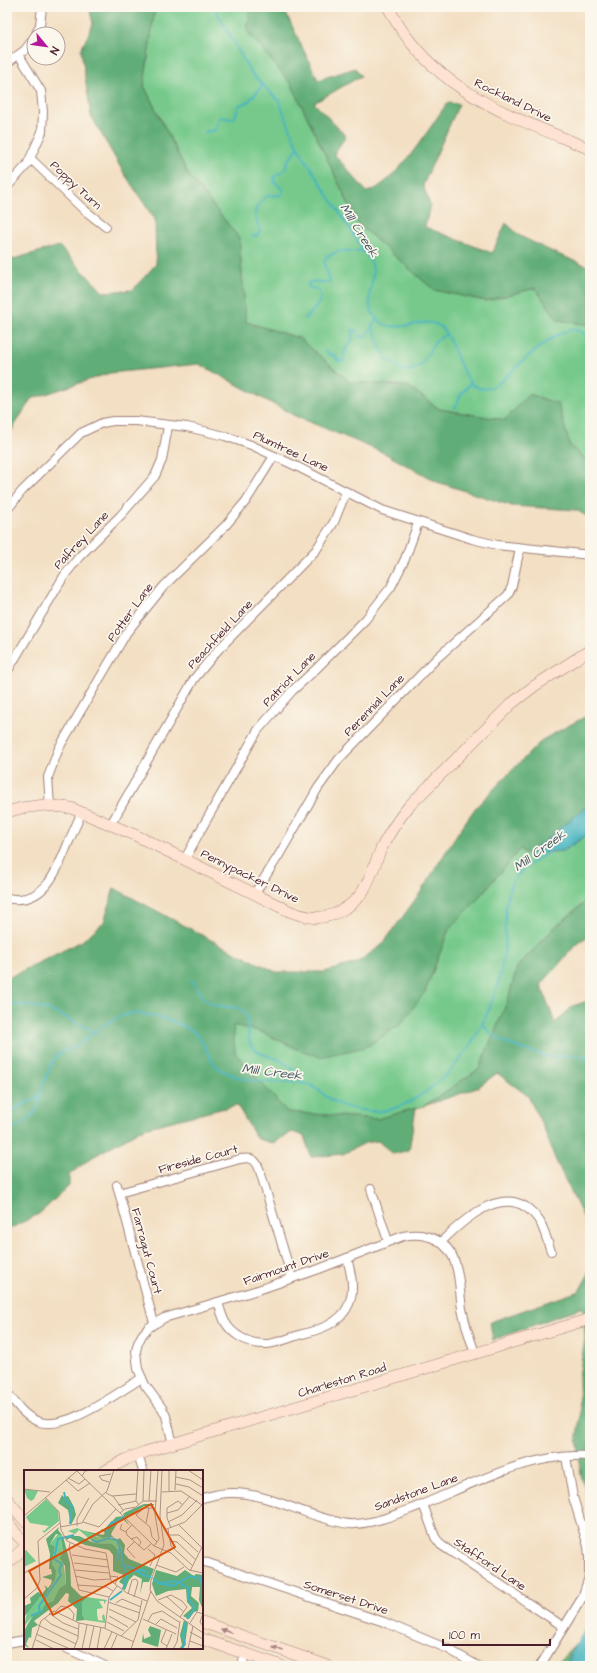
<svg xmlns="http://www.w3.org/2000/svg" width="597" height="1673" viewBox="0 0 597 1673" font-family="'Architects Daughter',sans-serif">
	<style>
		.green { fill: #76c98b; stroke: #60745b }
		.forest { fill: #60ad77; stroke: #556651 }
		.water { fill: #45b3bf; stroke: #486975 }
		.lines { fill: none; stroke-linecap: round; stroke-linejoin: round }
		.stream { stroke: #45b3bf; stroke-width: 2 }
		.street-casing { stroke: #9e7f77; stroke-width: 10 }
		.secondary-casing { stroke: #9e7f77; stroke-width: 12 }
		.street { stroke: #fff; stroke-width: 8 }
		.secondary { stroke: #fee3d2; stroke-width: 11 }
		.oneway { fill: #a4817e }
		.labels { text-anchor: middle; stroke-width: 3.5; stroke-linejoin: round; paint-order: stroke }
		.street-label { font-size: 12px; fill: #4a1f2b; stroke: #fbf7ec }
		.water-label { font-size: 13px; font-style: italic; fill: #485a66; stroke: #fbf7ec }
		.inset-river { fill: none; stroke: #45b3bf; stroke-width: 2 }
		.inset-road { fill: none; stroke: #af9286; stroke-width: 1 }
		.view { fill: #d8530f; fill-opacity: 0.15; stroke: #d8530f; stroke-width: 2 }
		.inset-edge { fill: none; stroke: #4a1f2b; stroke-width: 2 }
	</style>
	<rect width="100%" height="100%" fill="#fbf7ec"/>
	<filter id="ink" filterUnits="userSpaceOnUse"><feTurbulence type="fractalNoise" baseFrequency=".025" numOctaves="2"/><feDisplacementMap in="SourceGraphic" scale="8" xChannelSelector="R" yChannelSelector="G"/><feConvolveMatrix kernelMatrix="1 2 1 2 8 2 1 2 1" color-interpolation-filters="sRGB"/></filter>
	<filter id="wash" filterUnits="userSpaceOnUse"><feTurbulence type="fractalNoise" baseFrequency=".012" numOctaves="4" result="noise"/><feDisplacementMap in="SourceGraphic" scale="16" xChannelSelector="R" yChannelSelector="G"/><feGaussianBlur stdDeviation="0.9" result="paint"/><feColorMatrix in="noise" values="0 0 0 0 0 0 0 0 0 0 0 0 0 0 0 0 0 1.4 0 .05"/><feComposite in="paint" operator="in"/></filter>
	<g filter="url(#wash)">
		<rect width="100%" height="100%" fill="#f3dfc3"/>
		<g class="green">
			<path d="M155 7H251L247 31 292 85 358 224 434 290 486 301 535 288 558 320 590 325V462L570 446 558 404 529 394 505 420 439 409 408 386 350 382 299 338 246 322 239 238 188 174 144 86Z"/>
			<path d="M590 833V898L554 928 517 967 508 1000 479 1069 424 1106 377 1119 287 1112 235 1053 233 1025 262 1032 297 1049 425 992 449 929 475 902 521 847 522 851 528 854 562 851Z"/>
		</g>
		<g class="forest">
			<path d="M89 7H155L144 86 188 174 239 238 246 322 299 338 350 382 408 386 439 409 505 420 529 394 558 404 570 446 590 462V518L576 510 512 506 437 482 384 453 295 416 199 364 110 373 31 399 7 438V261L59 246 103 292 133 290 156 264 155 220 122 170 91 116 81 50 93 24Z"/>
			<path d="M251 7H283L318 80 355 68 361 76 314 103 346 136 334 154 367 192C394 186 431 126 447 103L459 104 423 185 430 205 425 227 492 253 506 223 520 236 555 253 590 267V325L558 320 535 288 486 301 434 290 358 224 292 85 247 31Z"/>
			<path d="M590 714V804L528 854 522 851 521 848 475 902 449 929 425 992 400 1025 366 1047 320 1057 297 1049 262 1032 233 1025 235 1053 287 1112 377 1119 416 1108 409 1150 393 1154 378 1141 365 1143 343 1154 311 1157 304 1136 292 1132 273 1143 257 1139 237 1105 144 1128 91 1158 69 1175V1186L39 1214 7 1230V977L8 978 82 941 104 922 114 888 213 941 276 972H324L356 963 382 945 420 893 457 834 476 807 542 740Z"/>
			<path d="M590 898V934L572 949 541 985 555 1023 573 1006 590 1000V1231L556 1161 544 1129 528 1096 497 1073 477 1088 424 1106 479 1069 508 1000 517 967 554 928Z"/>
			<path d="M590 1264V1506L581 1476 577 1435 580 1417 579 1377 585 1338 583 1307 493 1340 490 1322 579 1291 587 1277Z"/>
			<path d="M590 1629V1666H555Z"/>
		</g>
		<g class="water">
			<path d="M590 804V833L563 851 528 854Z"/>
			<path d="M590 1470V1503L585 1479 588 1471Z"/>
			<path d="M590 1624V1666H567L573 1648Z"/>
		</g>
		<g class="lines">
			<g class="stream">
				<path d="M214 7 251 73 279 101 298 148 371 262C378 278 364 297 372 312 390 344 424 311 442 328 459 345 462 408 499 383 515 369 556 326 577 330 582 331 587 335 590 338"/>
				<path d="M205 132 215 130 220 117 232 119 235 117 239 105 248 102 263 85"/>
				<path d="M253 236H257L260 231 255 214 257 206 267 196 281 195 283 190 274 181V177L285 170 287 162 298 148"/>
				<path d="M304 319C311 312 325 302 319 291L308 286V283C315 279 323 285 330 281L324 263 326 257 339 251H364"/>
				<path d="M373 327 381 350 387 359 401 369 409 371 421 365 435 342 446 334"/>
				<path d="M325 350 330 355H335L338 361H344L345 350 352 341 353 330 357 331 360 336 366 337 377 318"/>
				<path d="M455 408 461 394 471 383"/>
				<path d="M191 980C196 985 197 990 202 996 210 1008 227 1006 240 1008 252 1016 245 1034 251 1045 259 1057 276 1056 286 1064 293 1068 298 1077 302 1083"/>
				<path d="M7 1005C43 1002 63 1017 94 1031"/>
				<path d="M483 1024C495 1041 514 1047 533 1052 539 1054 545 1057 551 1057 566 1058 576 1051 590 1060"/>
				<path d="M7 1113 39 1096 51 1064C58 1048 74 1051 85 1040 95 1031 114 1017 128 1014 144 1011 187 1023 198 1036 209 1049 207 1063 225 1072 240 1079 255 1082 271 1082 283 1083 294 1081 306 1084 318 1086 323 1096 333 1101 346 1109 367 1112 382 1111 397 1109 409 1103 421 1095 469 1063 496 1009 504 954 507 931 502 904 512 883 520 868 537 860 550 851"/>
				<path d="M7 1131C23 1124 41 1115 40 1095"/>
			</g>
		</g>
	</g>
	<g filter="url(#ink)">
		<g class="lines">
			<g class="street-casing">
				<g id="street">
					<path d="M36 34 40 25 42 7"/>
					<path d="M7 63 25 50 34 38"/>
					<path d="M31 159 83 209 106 227"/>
					<path d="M7 187 27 165 42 132 43 112 41 91 19 55"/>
					<path d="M7 510 22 491 81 433 102 423 113 421H136L187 427 225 436 251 445 300 468 382 510 472 539 497 545 590 555"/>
					<path d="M7 672 64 576 79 557 121 515 155 476 162 460 168 426"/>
					<path d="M50 806 48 777 59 748 127 632 164 586 226 525 246 501 274 456"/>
					<path d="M111 824 194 679 217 651 316 550 334 522 346 492"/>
					<path d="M185 859 199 833 258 730 292 691 315 670 365 620 391 587 405 559 418 523"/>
					<path d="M255 893 279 855 318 788 339 759 437 658 508 595 512 586 520 548"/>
					<path d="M7 898C43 906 56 873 67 846 72 834 77 823 82 812"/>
					<path d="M117 1185 154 1323"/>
					<path d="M371 1189 388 1241"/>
					<path d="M119 1193 240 1159C252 1157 256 1159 260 1171L292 1278"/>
					<path d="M441 1242C466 1217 511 1177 540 1222 545 1231 547 1241 551 1251"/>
					<path d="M218 1302C220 1309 222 1316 225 1322 233 1336 251 1345 267 1344 278 1343 289 1338 299 1335 318 1330 341 1324 349 1304 355 1289 351 1273 347 1258"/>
					<path d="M7 1392C15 1403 24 1416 37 1421 65 1433 117 1393 142 1378"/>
					<path d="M173 1444 166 1416 162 1408 145 1385 138 1369 136 1351 138 1343 142 1335 148 1328 164 1318 261 1289 319 1269 403 1236C427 1231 450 1241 456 1266 460 1280 460 1295 462 1309 465 1324 470 1339 475 1353"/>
					<path d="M138 1455 143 1471"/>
					<path d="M202 1498C211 1496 220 1493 229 1493 261 1491 300 1513 331 1520 339 1522 347 1525 355 1524 376 1523 397 1514 416 1507 471 1485 529 1452 590 1456"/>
					<path d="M423 1504 435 1537 441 1545 564 1627"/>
					<path d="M202 1561 384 1622 448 1649 478 1666"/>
					<path d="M7 1643 25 1640"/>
					<path d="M66 1648 105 1666"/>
					<path d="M242 1666 245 1654"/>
					<path d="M540 1666 582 1598 589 1577V1556L588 1546 573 1497 566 1457"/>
				</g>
			</g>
			<g class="secondary-casing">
				<g id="secondary">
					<path d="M388 7C431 91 509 115 590 149"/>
					<path d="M7 812 21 808 45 805 71 808 135 835 289 911C296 914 303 916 310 917 329 920 352 908 363 891 371 878 375 863 381 849 389 833 399 818 410 805L511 704 533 687 590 650"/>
					<path d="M105 1471 127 1459 145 1452 590 1319"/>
					<path d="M7 1499 25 1521"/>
					<path d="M7 1521 18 1536 25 1542"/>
					<path d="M7 1564 25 1547"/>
					<path d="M202 1622 328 1666"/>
					<path d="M202 1639 282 1666"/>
				</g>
			</g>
			<use href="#street" class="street"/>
			<use href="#secondary" class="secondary"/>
		</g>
		<defs><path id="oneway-solid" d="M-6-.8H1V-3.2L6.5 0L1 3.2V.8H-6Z"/></defs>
		<g class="oneway">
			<use href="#oneway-solid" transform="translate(226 1631) rotate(-159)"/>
			<use href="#oneway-solid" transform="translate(278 1649) rotate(-161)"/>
		</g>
	</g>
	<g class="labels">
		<g class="street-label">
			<text transform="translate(513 100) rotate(26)" y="4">Rockland Drive</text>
			<text transform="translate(76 185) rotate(43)" y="4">Poppy Turn</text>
			<text transform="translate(291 451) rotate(25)" y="4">Plumtree Lane</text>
			<text transform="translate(81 540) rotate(-47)" y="4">Palfrey Lane</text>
			<text transform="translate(130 612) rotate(-54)" y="4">Potter Lane</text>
			<text transform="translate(220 634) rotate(-47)" y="4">Peachfield Lane</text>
			<text transform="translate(289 679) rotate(-46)" y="4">Patriot Lane</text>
			<text transform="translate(374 705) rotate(-46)" y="4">Perennial Lane</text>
			<text transform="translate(250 876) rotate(26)" y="4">Pennypacker Drive</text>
			<text transform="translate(198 1159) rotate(-15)" y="4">Fireside Court</text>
			<text transform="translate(147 1251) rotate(75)" y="4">Farragut Court</text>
			<text transform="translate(286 1267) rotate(-19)" y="4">Fairmount Drive</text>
			<text transform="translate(342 1380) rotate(-17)" y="4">Charleston Road</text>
			<text transform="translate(416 1492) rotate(-20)" y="4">Sandstone Lane</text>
			<text transform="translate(490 1564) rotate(34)" y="4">Stafford Lane</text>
			<text transform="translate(346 1597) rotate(18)" y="4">Somerset Drive</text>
		</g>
		<g class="water-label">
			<text transform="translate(360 230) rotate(58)" y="5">Mill Creek</text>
			<text transform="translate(539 850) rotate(-36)" y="5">Mill Creek</text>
			<text transform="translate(272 1071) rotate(7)" y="5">Mill Creek</text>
		</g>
	</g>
	<g transform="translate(24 1470)">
		<rect width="179" height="179" fill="#f3dfc3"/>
		<path d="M0 19 14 21 10 29 7 31 3 28ZM22 29 34 41 35 51 20 63 18 60 20 61 25 56 6 53 2 47ZM53 58 74 67 92 69 98 79 96 85 94 86 84 74 70 73 55 60 51 64 44 61ZM35 63 39 66 37 70 42 114 37 118 29 131 21 134 16 143 9 146 4 155 0 161 8 146 0 157 3 142 16 127 21 126 31 110 28 94 31 78 26 74ZM2 80 12 91 0 97V81ZM63 127 83 130 80 134V131H75L79 138 73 139V144L74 150 79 151 78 146 80 144 82 153 61 150 58 144V133Z" fill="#76c98b"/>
		<path d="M38 25 40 27 44 26 50 37 52 45 47 55 44 40 34 33ZM120 34H130L129 36H120L101 49 106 56 100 50 95 51 88 62 87 65 92 69 88 67 79 68 56 60 79 65 81 63 77 59 80 60 92 47 100 46 99 44 102 42ZM35 57 34 60 38 65 32 64 26 74 31 77 28 94 32 101 31 110 21 126 16 127 0 147V136L7 133 6 128 14 122 18 124 22 119 20 115 24 118 27 114 28 110 18 107 28 104 27 99H25L26 84 22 69ZM39 66 46 93 47 116 57 126 63 127 58 133V144L61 150 52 151 53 139 44 131 45 124 42 123 34 133 10 151 14 155 8 158 7 168 5 167 2 174 5 178 0 175V161L9 146 16 143 21 134 29 131 36 118 42 114 41 96 36 88 39 83 37 70ZM41 66H55L70 73 88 74 93 79 94 86 98 79 93 70 96 68 101 75 100 83 105 89 130 99 125 112H119L116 124 118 109 110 105 105 110 101 120 98 119 100 115 95 112 100 105 89 101V85L85 80 61 75 46 68 42 70ZM132 100 153 106 161 100 170 106 172 104 179 105V140L175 130 176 117H168L167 126 175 133 174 141 170 142 165 149 159 146 168 138 163 132 162 119 144 121 132 126 128 114ZM160 150 164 153 161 175 159 179H155L158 175 156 165ZM126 156 137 160 134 177 118 172 119 163 120 169 127 166 124 160Z" fill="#60ad77"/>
		<path class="inset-river" d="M40 22 42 31 48 36 46 54M84 68 83 58 88 52H92L99 47M68 70 73 72 85 68 93 70 98 84V95L124 102M93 91 95 79M108 98 119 105 127 107M129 108 134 113 149 116 166 106 176 108 179 118M137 113 152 111 164 118V129L171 138 163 149M99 119 103 106 100 96M86 130 98 121M7 146 16 142 15 136 37 105 35 100 38 94 30 89 34 69 50 65M157 179 161 174 159 166 162 152"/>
		<path class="inset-road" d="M114 0 112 31 115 35M138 0 136 46 140 75 127 110 126 120 133 131 179 163M145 0V21M164 0 179 10M53 1 130 76 147 83 165 100 179 103M58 6 61 1 68 0M152 7 166 10 179 18M44 8 55 14 61 9M42 10 54 21 66 13M85 12 78 10 75 6 87 4M152 14 165 17 179 26M0 19 26 22M151 20 152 0M138 22 157 21 178 35M82 23 88 26 112 24M89 26 99 40M21 27 35 42 37 60 43 71 61 79 82 83 87 111 103 123 123 131M119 31 120 0M125 31 127 0M94 35 112 31M109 38 113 46 126 57 128 67 133 72M96 43 101 39 112 37 119 31H133M143 43 154 40 166 26M112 45 120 38H131M0 46 54 0M59 52 75 57 92 39M144 52 158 45 173 30M122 53 125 38M98 54 96 59 102 62M108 55 102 61 103 65 120 80 127 74M155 55 177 77M53 56V49L65 28M36 57 58 53 69 34 83 21 90 0M147 58 143 48V38L154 31 159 35M144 59 147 76 169 96M140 60 161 52 179 34M146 65H155L174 82M107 69 113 67 117 72 115 76M146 71 153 72 172 90M110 72 103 79 111 88M46 73 45 78 55 120 85 127M130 76 135 69 131 44 134 0M124 79 131 85 126 96M48 85 84 90M50 93 84 97M132 95 152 102 160 97M51 100 85 103M166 101 179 75M0 103 16 95M51 106 70 110 86 109M85 106 94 107 91 114M53 115 83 117 89 121M104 124 108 110 112 109 114 112 110 127M142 126 160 142M0 129 13 118 16 110 14 71 36 53M134 130 147 125 158 131 163 137 156 147M84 132 116 143M92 133 98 129 117 137M85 139 112 152M32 141 37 136 45 138 50 144 49 150M25 143 39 153 54 159M179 143 176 152 179 156M85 146 104 157M20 148 27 154 54 166M119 149 152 164M124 151 128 144 138 141 155 152M83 152 100 161M166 153 173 142 179 144M132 154 137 149 153 158M14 155 52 174M81 158 85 127 93 116M142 160 137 172 143 176M166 162 179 169M12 164 46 179M97 166 114 150 118 130M12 170 30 179M166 171 179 176M8 179 17 151 30 141 55 153 80 158 110 172M50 179 54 168 55 153M58 179 63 155M65 179 70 156M73 179 77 157M80 179 88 162M87 179 93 165M107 179 127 121M142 179 148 164M149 179 153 172 156 151M164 179 169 156"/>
		<path class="view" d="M127 34 151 77 29 145 5 101Z"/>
		<rect width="179" height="179" class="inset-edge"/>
	</g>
	<rect width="597" height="1673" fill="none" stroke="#fbf7ec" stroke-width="24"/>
	<g transform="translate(46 46) rotate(119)"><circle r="19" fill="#fbf7ec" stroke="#b4a19f"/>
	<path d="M0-3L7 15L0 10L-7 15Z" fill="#b5179e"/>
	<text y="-6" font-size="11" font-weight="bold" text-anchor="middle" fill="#4a1f2b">N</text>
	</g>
	<path d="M443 1639v6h107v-6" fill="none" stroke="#4a1f2b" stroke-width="2"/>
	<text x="449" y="1639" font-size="12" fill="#4a1f2b" stroke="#fbf7ec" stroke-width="3" paint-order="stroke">100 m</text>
</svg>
